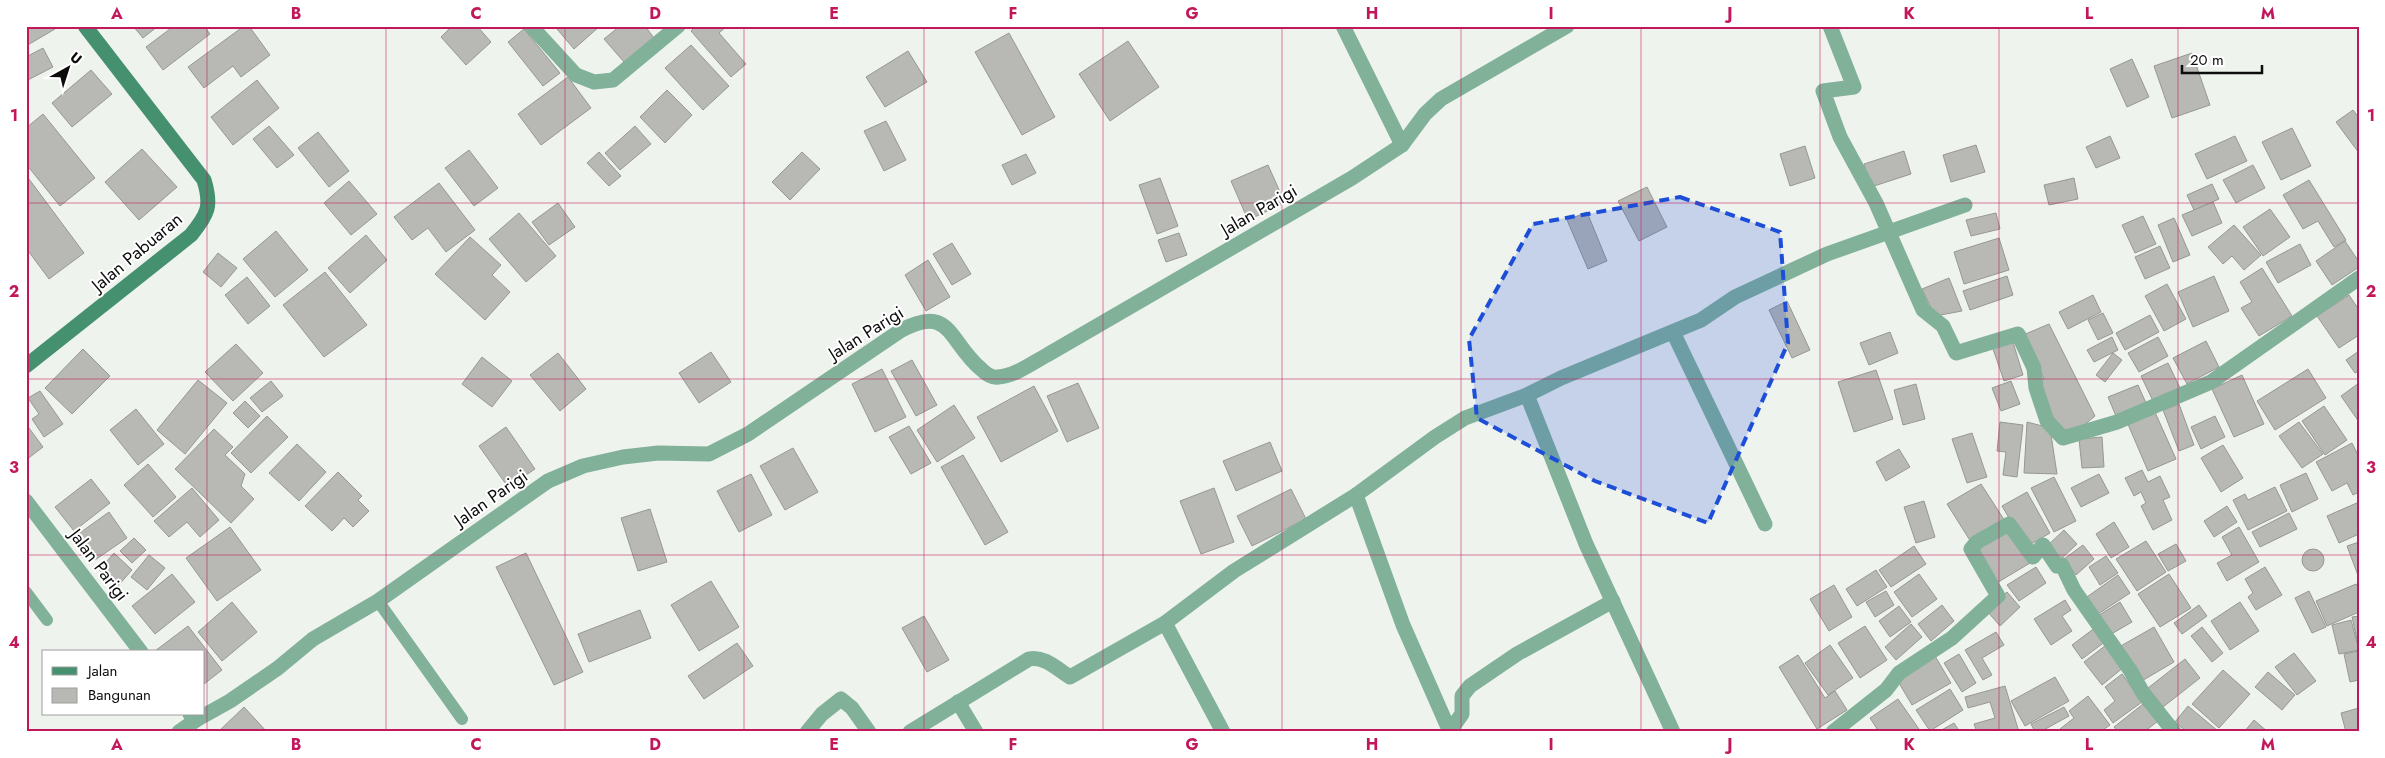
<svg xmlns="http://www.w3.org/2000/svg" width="2385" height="758" viewBox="0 0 2385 758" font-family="Jost,sans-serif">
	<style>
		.building { fill: #b8b9b4; stroke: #979893 }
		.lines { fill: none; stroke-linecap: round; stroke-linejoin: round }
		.lane { stroke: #81b199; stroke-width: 12 }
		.street { stroke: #81b199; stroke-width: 15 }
		.secondary { stroke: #44906f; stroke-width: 15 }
		.marked { fill: #1d4ed8; fill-opacity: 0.2; stroke: #1d4ed8; stroke-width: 4; stroke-dasharray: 10 6; stroke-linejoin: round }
		.grid { fill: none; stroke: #c2185b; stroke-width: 1; stroke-opacity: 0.55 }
		.labels { text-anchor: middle; stroke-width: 4; stroke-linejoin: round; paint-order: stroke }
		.street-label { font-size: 18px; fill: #0b0c0b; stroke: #fff }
		.neatline { fill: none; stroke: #c2185b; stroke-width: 2 }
		.grid-label { font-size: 16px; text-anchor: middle; font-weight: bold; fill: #c2185b }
	</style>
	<rect width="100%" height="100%" fill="#eff3ee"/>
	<g class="building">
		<path d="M26 26H54L55 29 26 46Z"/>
		<path d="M133 26H158L143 38Z"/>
		<path d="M174 26H204L210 34 163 70 146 47Z"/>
		<path d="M244 26H249L270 55 241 77 233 66 204 88 188 67Z"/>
		<path d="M452 26H477L491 42 466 65 441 37Z"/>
		<path d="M560 26H600L574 49 557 29Z"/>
		<path d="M620 26H645L654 38 624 62 604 39Z"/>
		<path d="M696 26H727L719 33 746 64 731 77 691 31Z"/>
		<path d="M524 29 560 73 543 86 508 42Z"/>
		<path d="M1009 33 1055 117 1022 135 975 52Z"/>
		<path d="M1128 41 1159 87 1110 121 1079 74Z"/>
		<path d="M691 45 729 86 703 110 665 68Z"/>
		<path d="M43 48 53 67 26 81V57Z"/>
		<path d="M908 51 927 82 885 107 866 77Z"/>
		<path d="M2192 53 2210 105 2172 118 2154 66Z"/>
		<path d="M2132 59 2149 97 2127 107 2110 69Z"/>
		<path d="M91 70 112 94 72 127 52 103Z"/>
		<path d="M568 77 591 108 541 145 518 114Z"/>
		<path d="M257 80 279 108 233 145 211 117Z"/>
		<path d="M667 90 692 115 665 143 640 117Z"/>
		<path d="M2353 110 2359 118V153L2336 122Z"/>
		<path d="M43 114 95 178 60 206 26 164V128Z"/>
		<path d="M886 121 906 160 884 171 864 131Z"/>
		<path d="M269 126 294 155 277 168 253 139Z"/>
		<path d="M635 126 651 144 620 170 605 153Z"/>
		<path d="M2292 128 2311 166 2281 180 2262 142Z"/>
		<path d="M318 132 349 171 329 187 298 148Z"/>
		<path d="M2110 136 2120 158 2096 168 2086 147Z"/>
		<path d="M2235 136 2247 161 2207 179 2195 154Z"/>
		<path d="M1976 145 1985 172 1951 182 1943 155Z"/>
		<path d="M1805 146 1815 178 1790 186 1780 154Z"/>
		<path d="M142 149 177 187 139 220 105 182Z"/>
		<path d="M469 150 498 188 474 206 445 168Z"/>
		<path d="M1904 151 1911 174 1871 187 1864 164Z"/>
		<path d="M599 152 621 176 609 186 587 163Z"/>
		<path d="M802 152 820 169 790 200 772 182Z"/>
		<path d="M1026 154 1036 173 1012 185 1002 165Z"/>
		<path d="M1268 165 1285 203 1248 220 1231 181Z"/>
		<path d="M2253 165 2265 188 2236 203 2223 180Z"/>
		<path d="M26 175 84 253 49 279 26 248Z"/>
		<path d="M1160 178 1178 226 1157 234 1139 185Z"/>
		<path d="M2074 178 2078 199 2049 205 2044 185Z"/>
		<path d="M2309 180 2346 240 2334 247 2318 221 2303 229 2283 195Z"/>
		<path d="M349 181 377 214 351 235 324 203Z"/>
		<path d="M439 183 475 230 446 252 428 228 412 240 394 217Z"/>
		<path d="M2212 184 2219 199 2194 210 2187 195Z"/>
		<path d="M1647 187 1667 227 1639 241 1618 201Z"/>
		<path d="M2213 202 2222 223 2192 236 2182 215Z"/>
		<path d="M558 203 575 227 549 245 532 222Z"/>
		<path d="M2270 209 2290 237 2263 256 2243 227Z"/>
		<path d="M1587 212 1607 261 1588 269 1567 220Z"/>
		<path d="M519 213 556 256 526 282 489 239Z"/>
		<path d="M1996 213 2000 229 1971 236 1966 220Z"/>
		<path d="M2143 216 2156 244 2135 253 2122 225Z"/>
		<path d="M2174 218 2190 255 2173 262 2158 225Z"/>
		<path d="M2234 225 2261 255 2244 270 2232 256 2223 264 2208 247Z"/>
		<path d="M276 231 308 270 275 297 243 259Z"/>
		<path d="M1179 233 1187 255 1166 262 1158 240Z"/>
		<path d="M366 235 387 260 350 293 328 268Z"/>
		<path d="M470 237 501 265 492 275 510 292 485 320 435 274Z"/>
		<path d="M1999 238 2009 270 1964 284 1954 252Z"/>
		<path d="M2345 241 2359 262V267L2332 285 2316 261Z"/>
		<path d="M952 243 971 274 952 285 933 254Z"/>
		<path d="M2300 244 2311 265 2278 283 2266 262Z"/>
		<path d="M2160 246 2170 268 2145 279 2135 257Z"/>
		<path d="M218 253 237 268 221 287 203 272Z"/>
		<path d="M928 260 950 297 926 311 905 275Z"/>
		<path d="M2262 268 2292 316 2259 336 2241 308 2252 302 2240 282Z"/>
		<path d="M325 272 367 325 324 357 283 305Z"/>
		<path d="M2007 276 2013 295 1970 310 1963 291Z"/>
		<path d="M2214 276 2229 311 2193 327 2178 292Z"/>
		<path d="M247 277 270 306 248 324 225 295Z"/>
		<path d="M1949 278 1962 311 1935 316 1922 289Z"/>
		<path d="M2167 284 2186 319 2164 331 2145 296Z"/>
		<path d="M2093 295 2101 312 2068 329 2059 312Z"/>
		<path d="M2349 295 2359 310V335L2339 348 2317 316Z"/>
		<path d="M1787 301 1810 350 1792 358 1769 310Z"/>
		<path d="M2103 313 2113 333 2098 340 2088 320Z"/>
		<path d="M2150 315 2159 332 2125 350 2116 333Z"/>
		<path d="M2049 324 2095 416 2076 432 2057 431 2037 380 2044 379 2023 335Z"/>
		<path d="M1890 332 1898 353 1869 365 1860 343Z"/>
		<path d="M2112 337 2118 350 2094 362 2087 350Z"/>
		<path d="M2158 337 2168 356 2139 372 2128 353Z"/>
		<path d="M2012 339 2023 375 2004 381 1992 346Z"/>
		<path d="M2206 341 2219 367 2187 384 2173 358Z"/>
		<path d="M236 344 263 373 233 401 205 372Z"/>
		<path d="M83 349 110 376 72 414 45 388Z"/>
		<path d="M2359 351V371L2355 373 2346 360Z"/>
		<path d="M711 352 731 382 699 403 679 373Z"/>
		<path d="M558 353 586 389 560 411 530 375Z"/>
		<path d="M2113 353 2122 360 2105 382 2096 375Z"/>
		<path d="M482 357 512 381 492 407 462 384Z"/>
		<path d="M912 360 937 405 916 416 891 371Z"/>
		<path d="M2168 363 2181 390 2154 403 2141 376Z"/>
		<path d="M882 369 906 417 875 432 852 384Z"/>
		<path d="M2308 369 2326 398 2275 430 2257 401Z"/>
		<path d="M1876 370 1893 419 1854 432 1838 382Z"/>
		<path d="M2242 375 2264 424 2234 437 2212 389Z"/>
		<path d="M198 380 227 403 185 454 157 430Z"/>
		<path d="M271 381 283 396 262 412 250 398Z"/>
		<path d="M2011 381 2020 404 2001 411 1992 388Z"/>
		<path d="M1078 383 1099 428 1067 442 1047 396Z"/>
		<path d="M2359 383V422L2341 396Z"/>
		<path d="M1916 384 1925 419 1903 425 1894 390Z"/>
		<path d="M2138 385 2146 403 2116 416 2108 397Z"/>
		<path d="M1034 386 1058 431 1001 462 977 417Z"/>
		<path d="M40 391 63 424 44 437 32 419 39 414 28 398Z"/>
		<path d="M245 401 260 416 248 428 233 413Z"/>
		<path d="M2179 404 2194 445 2179 451 2163 410Z"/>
		<path d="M954 405 975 438 937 462 917 430Z"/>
		<path d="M2324 406 2347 440 2325 455 2302 421Z"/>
		<path d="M136 409 164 444 138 465 110 430Z"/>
		<path d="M2154 410 2176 459 2148 471 2127 422Z"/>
		<path d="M267 416 288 437 251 473 231 453Z"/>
		<path d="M2215 416 2225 437 2201 449 2191 427Z"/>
		<path d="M2000 422 2023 425 2017 477 2003 475 2006 452 1997 451Z"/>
		<path d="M2027 422 2050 428 2057 474 2024 473Z"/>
		<path d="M2299 422 2323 454 2302 468 2279 436Z"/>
		<path d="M26 424 43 447 26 460Z"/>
		<path d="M909 426 931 463 911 474 889 437Z"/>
		<path d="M506 427 535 469 508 487 479 446Z"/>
		<path d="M214 429 233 447 225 455 245 474 241 486 254 499 231 523 175 469Z"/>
		<path d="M1972 433 1987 477 1967 483 1952 439Z"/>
		<path d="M2102 437 2104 467 2082 468 2079 439Z"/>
		<path d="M1270 442 1282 471 1236 491 1223 461Z"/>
		<path d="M2352 443 2359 457V492L2353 495 2347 483 2332 491 2316 462Z"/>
		<path d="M297 444 326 472 299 501 269 473Z"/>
		<path d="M2223 445 2243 478 2221 492 2201 458Z"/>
		<path d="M793 448 818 492 785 510 760 466Z"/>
		<path d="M1899 449 1910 467 1886 481 1876 462Z"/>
		<path d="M963 455 1008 532 985 545 941 467Z"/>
		<path d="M148 464 176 497 153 517 124 485Z"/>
		<path d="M2142 470 2148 482 2160 476 2170 497 2163 500 2172 520 2153 530 2141 506 2146 503 2141 492 2134 496 2125 478Z"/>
		<path d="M338 472 362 496 358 500 369 511 353 527 344 518 332 531 305 506Z"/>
		<path d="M2306 473 2318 499 2292 512 2280 485Z"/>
		<path d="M751 474 772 515 739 532 717 491Z"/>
		<path d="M2099 474 2109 493 2081 507 2071 488Z"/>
		<path d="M2054 477 2076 521 2054 532 2031 488Z"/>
		<path d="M91 479 110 503 74 531 55 507Z"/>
		<path d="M1981 484 2005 521 1971 542 1947 504Z"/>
		<path d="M2275 487 2287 511 2248 530 2233 500 2245 494 2248 500Z"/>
		<path d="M192 488 219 520 200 537 187 522 169 537 154 521Z"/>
		<path d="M1214 488 1234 542 1201 554 1180 501Z"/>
		<path d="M1291 489 1306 519 1252 546 1237 516Z"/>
		<path d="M2027 492 2050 533 2026 547 2002 506Z"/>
		<path d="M1924 501 1935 537 1916 543 1904 507Z"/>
		<path d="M2359 502V534L2339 543 2327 516Z"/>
		<path d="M2227 506 2237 522 2214 537 2204 521Z"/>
		<path d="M650 509 667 562 638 571 621 518Z"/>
		<path d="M109 512 127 538 95 560 77 535Z"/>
		<path d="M2289 513 2297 529 2260 547 2252 532Z"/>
		<path d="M2114 522 2129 547 2111 558 2096 534Z"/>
		<path d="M230 527 261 570 217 601 186 558Z"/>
		<path d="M2008 527 2030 563 1995 584 1973 548Z"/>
		<path d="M2239 527 2259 562 2227 581 2217 563 2232 555 2222 537Z"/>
		<path d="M2064 530 2077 544 2059 561 2046 547Z"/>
		<path d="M134 538 146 550 132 563 120 551Z"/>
		<path d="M2146 541 2166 572 2137 591 2116 559Z"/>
		<path d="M2359 542V578L2347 546Z"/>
		<path d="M2176 544 2186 561 2168 571 2158 554Z"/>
		<path d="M2083 545 2094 559 2076 575 2064 559Z"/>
		<path d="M1914 546 1926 564 1891 587 1879 570Z"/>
		<circle cx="2313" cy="560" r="11"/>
		<path d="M114 553 132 570 117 587 99 570Z"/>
		<path d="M526 553 583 672 554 685 496 567Z"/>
		<path d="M149 555 165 568 147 590 131 577Z"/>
		<path d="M2106 556 2118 573 2100 585 2089 567Z"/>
		<path d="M2036 567 2046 583 2019 601 2007 585Z"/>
		<path d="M2265 567 2282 595 2256 610 2248 597 2253 593 2245 579Z"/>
		<path d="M1876 570 1887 587 1857 606 1846 589Z"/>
		<path d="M172 574 195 602 155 634 132 606Z"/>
		<path d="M1919 574 1937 599 1912 617 1894 592Z"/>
		<path d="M2169 574 2191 608 2160 627 2138 594Z"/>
		<path d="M2118 575 2130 593 2095 616 2084 599Z"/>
		<path d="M711 581 739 627 699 651 671 605Z"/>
		<path d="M2356 584 2359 589V612L2327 626 2316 601Z"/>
		<path d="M1834 585 1852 617 1829 631 1810 599Z"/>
		<path d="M1886 591 1894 605 1875 617 1866 602Z"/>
		<path d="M2309 591 2326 627 2312 633 2295 598Z"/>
		<path d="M2007 592 2020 607 2000 626 1987 611Z"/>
		<path d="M2065 600 2071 610 2062 616 2072 631 2051 645 2034 619Z"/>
		<path d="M232 602 257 632 222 661 198 632Z"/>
		<path d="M2120 602 2132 622 2108 636 2096 617Z"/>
		<path d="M2240 602 2259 631 2230 650 2211 621Z"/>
		<path d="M1942 605 1954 621 1931 641 1918 624Z"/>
		<path d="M2199 605 2207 616 2182 634 2174 623Z"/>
		<path d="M1899 606 1911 622 1890 637 1879 621Z"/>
		<path d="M640 610 651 638 589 662 578 634Z"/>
		<path d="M924 616 949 660 927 672 902 628Z"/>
		<path d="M2359 616V649L2352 617Z"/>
		<path d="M2351 620 2359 650 2339 654 2332 625Z"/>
		<path d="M1911 624 1922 637 1896 660 1885 647Z"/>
		<path d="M188 626 222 670 204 684V652L155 651Z"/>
		<path d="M1865 626 1887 660 1860 678 1838 643Z"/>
		<path d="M2096 627 2106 641 2082 659 2072 645Z"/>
		<path d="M2154 627 2174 662 2140 682 2119 647Z"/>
		<path d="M2202 627 2223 653 2212 662 2191 636Z"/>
		<path d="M1996 632 2004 645 1982 658 1992 675 1983 680 1965 650Z"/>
		<path d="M737 643 753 666 704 699 688 676Z"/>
		<path d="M1830 645 1853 678 1828 695 1805 663Z"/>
		<path d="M2106 645 2124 667 2102 685 2084 662Z"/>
		<path d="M2359 651V680L2350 682 2344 654Z"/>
		<path d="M2294 653 2316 681 2297 695 2275 667Z"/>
		<path d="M1959 654 1976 683 1962 692 1944 663Z"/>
		<path d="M1798 655 1825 698 1835 691 1847 710 1817 729 1779 667Z"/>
		<path d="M1935 656 1951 683 1912 705 1896 678Z"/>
		<path d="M2185 659 2200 678 2163 707 2148 688Z"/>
		<path d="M2223 670 2250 694 2219 728 2192 704Z"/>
		<path d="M2268 672 2295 695 2282 710 2255 687Z"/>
		<path d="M2122 674 2142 702 2113 723 2104 710 2115 701 2105 687Z"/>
		<path d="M2055 677 2069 701 2025 726 2011 701Z"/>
		<path d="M2005 686 2019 732H1977L1974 724 1995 718 1990 702 1968 708 1965 697Z"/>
		<path d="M1950 689 1963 710 1930 731 1916 710Z"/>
		<path d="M2088 696 2110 725 2100 732H2061L2060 729 2074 718 2069 711Z"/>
		<path d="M1898 699 1921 732H1879L1870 718Z"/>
		<path d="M2143 704 2158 721 2144 732H2118L2114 727Z"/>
		<path d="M2188 706 2218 731V732H2187L2175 722Z"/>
		<path d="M244 707 267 732H218Z"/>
		<path d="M2064 707 2069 716 2040 732H2035L2031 724Z"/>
		<path d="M2359 708V732H2346L2341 713Z"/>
		<path d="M2254 720 2268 732H2244Z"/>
		<path d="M1954 723 1960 732H1938Z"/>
	</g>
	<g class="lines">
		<g class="lane">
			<path d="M26 592 47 620"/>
			<path d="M378 601 462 719"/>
		</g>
		<g class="street">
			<path d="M531 26 576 75 594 82 613 80 678 26"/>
			<path d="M1343 26 1402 145"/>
			<path d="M1830 26 1854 87 1823 91 1840 137 1876 203 1923 310 1943 326 1956 353 2018 334 2034 368 2036 388 2047 421 2063 438 2117 422 2211 382 2359 278"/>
			<path d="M1673 332 1765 524"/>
			<path d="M1527 395 1586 544 1673 732"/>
			<path d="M1356 495 1403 625 1450 732"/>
			<path d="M26 501 141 652"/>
			<path d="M1165 623 1223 732"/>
			<path d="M958 702 976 732"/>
			<path d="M190 714 196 720 230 701 278 668 313 639 378 601 548 481 583 466 623 457 658 453 709 454 748 434 900 331C951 303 948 341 981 369 985 373 991 378 998 377 1015 376 1032 363 1047 355L1352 178 1402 145 1425 114 1441 99 1567 26"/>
			<path d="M179 732 196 720"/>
			<path d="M807 732 822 714 841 699 852 708 869 732"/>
			<path d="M910 732 1029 659C1045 656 1057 669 1070 677L1165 623 1234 571 1356 495 1435 437 1465 418 1527 395 1561 378 1701 320 1735 297 1827 254 1965 205"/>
			<path d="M1449 732 1462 714V696L1470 686 1517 654 1613 601"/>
			<path d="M1833 732 1886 690 1899 673 1952 638 1998 596 1971 549 1977 542 2009 524 2033 557 2043 545 2057 566 2062 565 2074 590 2130 670 2143 693 2174 732"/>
		</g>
		<path class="secondary" d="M26 366 191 235C208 214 212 206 204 180L85 26"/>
	</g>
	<path class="marked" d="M1680 197 1780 232 1788 343 1708 523 1595 481 1477 418 1469 339 1533 224Z"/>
	<path class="grid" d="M207 26V732M386 26V732M565 26V732M744 26V732M924 26V732M1103 26V732M1282 26V732M1461 26V732M1641 26V732M1820 26V732M1999 26V732M2178 26V732M26 203H2359M26 379H2359M26 555H2359"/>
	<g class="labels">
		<g class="street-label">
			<text transform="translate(1259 210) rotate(-30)" y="6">Jalan Parigi</text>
			<text transform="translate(137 252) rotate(-40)" y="6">Jalan Pabuaran</text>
			<text transform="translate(866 333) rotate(-32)" y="6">Jalan Parigi</text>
			<text transform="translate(491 498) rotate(-35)" y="6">Jalan Parigi</text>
			<text transform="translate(99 565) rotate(53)" y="6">Jalan Parigi</text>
		</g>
	</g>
	<rect width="2385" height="758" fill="none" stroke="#ffffff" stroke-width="55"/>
	<rect x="42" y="650" width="162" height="65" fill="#ffffff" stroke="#9d9e9d"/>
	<rect x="52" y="667" width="25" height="8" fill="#44906f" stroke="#9d9e9d"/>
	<text x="88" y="676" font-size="15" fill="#0b0c0b">Jalan</text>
	<rect x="52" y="688" width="25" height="15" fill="#b8b9b4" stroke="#9d9e9d"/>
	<text x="88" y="700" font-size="15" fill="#0b0c0b">Bangunan</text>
	<g transform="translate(68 68) rotate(39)" stroke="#ffffff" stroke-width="4" paint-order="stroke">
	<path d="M0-4L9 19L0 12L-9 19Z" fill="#0b0c0b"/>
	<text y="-8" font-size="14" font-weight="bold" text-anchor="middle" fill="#0b0c0b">U</text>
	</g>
	<path d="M2182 65v8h80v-8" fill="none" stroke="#0b0c0b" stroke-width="2.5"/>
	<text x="2190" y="65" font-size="15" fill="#0b0c0b" stroke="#ffffff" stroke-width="4" paint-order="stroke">20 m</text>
	<rect x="28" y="28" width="2330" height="702" class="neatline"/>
	<g class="grid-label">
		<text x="117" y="19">A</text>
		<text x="296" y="19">B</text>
		<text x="476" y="19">C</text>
		<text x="655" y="19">D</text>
		<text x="834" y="19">E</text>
		<text x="1013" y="19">F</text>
		<text x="1192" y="19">G</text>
		<text x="1372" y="19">H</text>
		<text x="1551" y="19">I</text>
		<text x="1730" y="19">J</text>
		<text x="1909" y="19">K</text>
		<text x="2089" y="19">L</text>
		<text x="2268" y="19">M</text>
		<text x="14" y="121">1</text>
		<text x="2371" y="121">1</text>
		<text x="14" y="297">2</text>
		<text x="2371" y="297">2</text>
		<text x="14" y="473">3</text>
		<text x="2371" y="473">3</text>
		<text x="14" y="648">4</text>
		<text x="2371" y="648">4</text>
		<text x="117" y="750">A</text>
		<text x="296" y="750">B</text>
		<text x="476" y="750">C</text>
		<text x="655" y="750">D</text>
		<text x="834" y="750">E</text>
		<text x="1013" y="750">F</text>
		<text x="1192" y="750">G</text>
		<text x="1372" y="750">H</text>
		<text x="1551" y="750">I</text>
		<text x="1730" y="750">J</text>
		<text x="1909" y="750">K</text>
		<text x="2089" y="750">L</text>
		<text x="2268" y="750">M</text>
	</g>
</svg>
